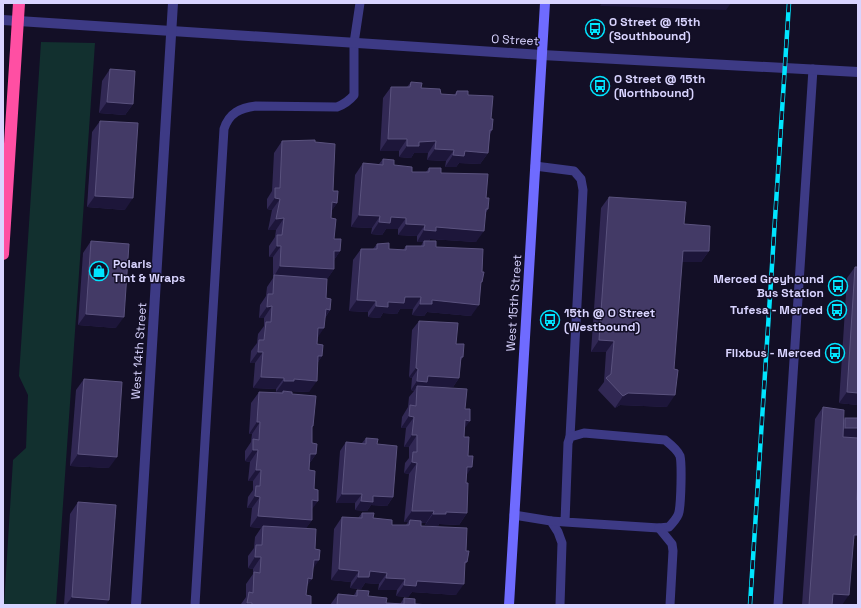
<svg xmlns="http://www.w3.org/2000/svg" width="861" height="608" viewBox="0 0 861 608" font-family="'Space Grotesk',sans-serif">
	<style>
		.green { fill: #12302f }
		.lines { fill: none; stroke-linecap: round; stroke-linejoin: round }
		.lane { stroke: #3d3a85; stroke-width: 9 }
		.street { stroke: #3d3a85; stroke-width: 10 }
		.secondary { stroke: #6f6bff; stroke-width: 10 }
		.highway { stroke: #ff4fa3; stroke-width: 12 }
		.rail-casing { stroke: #00e5ff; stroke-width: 4.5 }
		.rail { stroke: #130f26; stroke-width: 3; stroke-dasharray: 9; stroke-linecap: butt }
		.wall { fill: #312854 }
		.shaded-wall { fill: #1d163a }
		.building { fill: #433a66; stroke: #5a527e }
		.labels { text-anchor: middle; stroke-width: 3; stroke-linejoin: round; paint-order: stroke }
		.poi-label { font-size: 12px; font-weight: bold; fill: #d9d4ff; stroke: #130f26; text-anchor: start }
		.street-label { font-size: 12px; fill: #d9d4ff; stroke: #130f26 }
	</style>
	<rect width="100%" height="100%" fill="#130f26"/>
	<path class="green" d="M41 42 95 43 56 605H4L13 460 26 448 28 395 19 376Z"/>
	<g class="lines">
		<g class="lane">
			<path d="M535 166 574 171 581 179 583 190 570 437"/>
			<path d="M514 515 551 521 558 532 562 543 560 605"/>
			<path d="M551 521 565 522 659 528 669 527C673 522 678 518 679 512 681 502 682 464 680 456 677 449 670 444 665 440L584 433 570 437 568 443 565 522"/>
			<path d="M659 528 672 544 673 551 670 605"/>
			<path d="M195 605 224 129C229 113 240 108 256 106L337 107C345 104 349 101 354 95V43L360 3"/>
			<path d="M778 605 813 69"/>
		</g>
		<g class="street">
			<path d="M3 20 542 55 858 72"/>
			<path d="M136 605 173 3"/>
		</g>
		<path class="secondary" d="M509 605 545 3"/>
		<path class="highway" d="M3 254 19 3"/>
		<g class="rail-casing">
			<path id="rail" d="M750 605 789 3"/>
		</g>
		<use href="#rail" class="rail"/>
	</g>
	<g class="wall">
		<path d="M110 69 133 104 125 115 99 113 102 81Z"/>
		<path d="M411 82 421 88 441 94 454 95 457 91 468 95 491 119 492 130 490 134 488 153 480 164 459 163 456 167H445L446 161 427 160 428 153H414L411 158 399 157V151H380L383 98 391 87H407Z"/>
		<path d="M100 121 125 210 87 207 92 132Z"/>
		<path d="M282 141 315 142 337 203 332 210 331 218 334 239 340 251 334 260V269L327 279 326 298 330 310 325 318 318 337 317 344 322 356 318 362 309 392 287 391 292 394 313 426 312 428V443L316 454 309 464V470L318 501 312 508V520L306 528 313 569 307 586 306 595 311 605H240L241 604 246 597V584L253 574V569L248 568V556L254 548 255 537 261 528 250 527 252 508H247L248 497 253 490V481H248L250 462 245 461V451L251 442 252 434H249L251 403 259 392 281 393H282L276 392V389L253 388 255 363H250L251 351 257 343 258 334 264 326V318H259L260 305 266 296 267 287 273 278V257H269V246L275 237 276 230H268L272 210 267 209V199L272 191 274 153Z"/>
		<path d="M383 159 394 165 412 172H426L429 168 441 173 486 198 488 209 485 214 476 242 430 239 429 241 481 285 471 316 427 312 424 316 412 315 413 309H400L397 314 383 313 380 318 368 317V312L349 311 353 260 361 249H373L377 244 389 249 403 250 406 246H421L423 242H417V236L398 235V229H386L382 235 371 234 372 228 351 227 355 175 363 163 379 164Z"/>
		<path d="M609 197 684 224 709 251 701 262H682L667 407 620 405 615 408 598 390 604 382 606 352H591L601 208Z"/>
		<path d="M91 241 116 328 78 325 83 253Z"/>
		<path d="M855 267 858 405 839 403 847 278Z"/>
		<path d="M419 321 456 344 463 357 461 360 459 378 453 387 425 386H424L464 429V437L466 475 467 513 459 525 439 524 438 526 425 525 426 523H421V526L466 551 467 562 465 564 456 595 412 592 408 597 396 596 397 590H378L379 584 365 583 361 589 350 588 351 582 331 580 334 529 342 517 358 518 362 513 392 525H406L408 522H404L409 474 404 473 405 463 409 458V447H404L406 428H401L402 417 408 407 409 397 414 391 411 390 412 378 409 377 412 330Z"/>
		<path d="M84 379 109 468 70 466 76 390Z"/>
		<path d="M823 407 844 420 845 418 854 541 842 605H802L815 419Z"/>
		<path d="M366 438 377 444 393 497 387 506 371 505 367 511 355 510V503H336L340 451 346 442 362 443Z"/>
		<path d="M78 502 106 605H64L70 514Z"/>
		<path d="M357 590 368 596 386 603 400 604 404 598 415 604 430 605H330L338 594 354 595Z"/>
	</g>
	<g class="shaded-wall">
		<path d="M602 3H731L726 10 600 6Z"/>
		<path d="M107 102 133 104 125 115 99 113Z"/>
		<path d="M388 139H407L399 151H380Z"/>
		<path d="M436 141 428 153H414L411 158 399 157 407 146 419 142Z"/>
		<path d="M435 149 454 150 446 161 427 160Z"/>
		<path d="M465 151 488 153 480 164 459 163 456 167H445L453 155Z"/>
		<path d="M95 196 133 198 125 210 87 207Z"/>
		<path d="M275 198 280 199 272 210 267 209Z"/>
		<path d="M332 202 337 203 329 215Z"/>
		<path d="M359 215 380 216 372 228 351 227Z"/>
		<path d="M391 217 406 218 398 229H386L382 235 371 234 379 222Z"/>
		<path d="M284 218 276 230H268L276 219Z"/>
		<path d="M406 224 425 225 417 236 398 235Z"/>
		<path d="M436 227 484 231 476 242 430 239 428 242 424 241 423 242H417L424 230Z"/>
		<path d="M277 246H281L273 257H269Z"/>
		<path d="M334 251H340L332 263Z"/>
		<path d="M683 251H709L701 262H675Z"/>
		<path d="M280 266 334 269 326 281 274 275 273 278Z"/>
		<path d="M405 297H421L413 309H400L397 314 383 313 380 318 368 317 376 306 388 302Z"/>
		<path d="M357 300 376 301 368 312 349 311Z"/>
		<path d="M432 300 479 305 471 316 427 312 424 316 412 315 420 304Z"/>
		<path d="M272 306 264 318H259L267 307Z"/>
		<path d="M326 309 330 310 322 321Z"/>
		<path d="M86 314 124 317 116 328 78 325Z"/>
		<path d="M318 328H324L316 340Z"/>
		<path d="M599 340 614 341 606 352H591Z"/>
		<path d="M258 352H263L255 363H250Z"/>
		<path d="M318 356H322L314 368Z"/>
		<path d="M416 368 418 369 412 378 409 377Z"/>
		<path d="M428 376 459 378 453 387 425 386 421 391 417 386 414 391 411 390 417 381Z"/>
		<path d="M261 377 284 378 276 389 253 388Z"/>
		<path d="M294 379 317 381 309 392 287 391 286 393 283 391 282 393 276 392 284 381Z"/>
		<path d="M847 392 858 393V405L839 403Z"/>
		<path d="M628 393 675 395 667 407 620 405 615 408 623 396Z"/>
		<path d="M409 416 414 417 406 428H401Z"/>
		<path d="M465 420 470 421 462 432Z"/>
		<path d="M257 422H260L252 434H249Z"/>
		<path d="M845 428H858V440L837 439Z"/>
		<path d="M412 435H417L409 447H404Z"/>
		<path d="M253 450H258L250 462 245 461Z"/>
		<path d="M78 454 117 457 109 468 70 466Z"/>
		<path d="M310 454H316L308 465Z"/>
		<path d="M412 462 417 463 409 474 404 473Z"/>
		<path d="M467 467H472L464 479Z"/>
		<path d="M256 470H261L253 481H248Z"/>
		<path d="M342 494H362L355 503H336Z"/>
		<path d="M255 496 260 497 252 508H247Z"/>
		<path d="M373 496 393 497 387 506 371 505 367 511 355 510 361 501Z"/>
		<path d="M312 500 318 501 310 512Z"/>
		<path d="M412 511H434L426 523 410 522V520L408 522H404Z"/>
		<path d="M446 512 467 513 459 525 439 524 438 526 425 525 433 514Z"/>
		<path d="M258 516 312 520 304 531 263 526 261 528 250 527Z"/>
		<path d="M854 535H857L849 547Z"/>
		<path d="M255 557H261L253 569 248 568Z"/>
		<path d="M314 560H319L311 572Z"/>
		<path d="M339 569 359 571 351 582 331 580Z"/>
		<path d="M370 571 387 573 379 584 365 583 361 589 350 588 358 577Z"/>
		<path d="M308 578 312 579 304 590Z"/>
		<path d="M386 578 405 579 397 590H378Z"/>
		<path d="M417 581 464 584 456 595 412 592 408 597 396 596 404 585Z"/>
		<path d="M833 594 849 595 842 605H825Z"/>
		<path d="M72 597 109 600 106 605H66Z"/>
		<path d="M247 603H252L250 605H246Z"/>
	</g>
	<g class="building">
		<path d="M110 69 135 71 133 104 107 102Z"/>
		<path d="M411 82 422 83 421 88 440 89 441 94 456 95 457 91H468V95L493 96 491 119H493L492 130H490L488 153 465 151 464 156 453 155 454 150 435 149 436 141 419 142V146H407V139H388L391 87H410Z"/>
		<path d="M100 121 138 123 133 198 95 196Z"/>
		<path d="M315 140V142L335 144 333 191H338L337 203 332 202 331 218 336 219 334 239H341L340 251H334V269L280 266 281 246H277V235H282L284 218 276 219 280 199 275 198V188H280L282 141Z"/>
		<path d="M383 159 394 160V165L412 167V172H429V168H441V173L488 174 486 198H489L488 209H486L484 231 436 227V231L424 230 425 225 406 224V218L391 217 390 223 379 222 380 216 359 215 363 163 383 165Z"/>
		<path d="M609 197 686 202 684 224 710 226 709 251H683L674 369 678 370 675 395 628 393 623 396 606 378 611 374 614 341 599 340Z"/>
		<path d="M91 241 129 244 124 317 86 314Z"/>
		<path d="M424 241H436V247L483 249 482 272H484L482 282H481L479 305 432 300V304H420L421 297H405L404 303 388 302V307L376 306V301L357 300 361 249H377V244L389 243V249L406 250V246H424Z"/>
		<path d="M855 267H858V393L847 392Z"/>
		<path d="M274 275 327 279 326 298 331 299 330 310 326 309 324 328H318L317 344 323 345 322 356H318L317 381 294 379V381H284V378L261 377 263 352H258L259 340H264L266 322H271L272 306 267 307 268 294H273Z"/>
		<path d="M419 321 458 323 456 344H464L463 357H461L459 378 428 376 427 382 417 381 418 369 416 368Z"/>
		<path d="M84 379 122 382 117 457 78 454Z"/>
		<path d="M417 386 467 389 465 409H470V421L465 420 464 437H469L468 456H473L472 467H467L466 483H468L467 513 446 512V514H433L434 511H412L417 463 412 462 413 452H417V435H412L414 417 409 416 410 405 416 406Z"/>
		<path d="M283 391 292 392V394L316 396 313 426H312V443L317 444 316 454H310L309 470 315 471 314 489 318 490V501L312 500V520L258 516 260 497 255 496 256 486H260L261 470H256L258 450H253V439L259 440 260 422H257L259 392 283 393Z"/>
		<path d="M823 407 844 410 843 437 858 438V476L857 500H858V527L857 535H854L849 595 833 594 832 605H809Z"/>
		<rect x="845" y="418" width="13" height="10"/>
		<path d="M366 438 378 439 377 444 397 446 393 497 373 496V502L361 501 362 494H342L346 442 366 444Z"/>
		<path d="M78 502 116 505 109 600 72 597Z"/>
		<path d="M362 513H374L373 518 392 520V525H409L410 520 421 521V526L467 528 466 551H469L467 562H465L464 584 417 581 416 586 404 585 405 579 386 578 387 573 370 571 369 577H358L359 571 339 569 342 517 362 518Z"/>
		<path d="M263 526 316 529 315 549 320 550 319 560H314L312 579 308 578 306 595 311 596V605H252V603H247L249 592 253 593 254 572 260 573 261 557H255L256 545H262Z"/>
		<path d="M357 590 369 591 368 596 387 598 386 603 404 604V598L415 599V604L430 605H337L338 594 357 596Z"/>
	</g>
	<defs>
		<g id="bus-ring" transform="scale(1)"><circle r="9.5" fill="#130f26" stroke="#00e5ff" stroke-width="1.5"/><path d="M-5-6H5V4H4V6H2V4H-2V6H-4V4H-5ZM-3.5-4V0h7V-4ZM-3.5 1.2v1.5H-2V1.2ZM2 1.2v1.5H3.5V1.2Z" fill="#00e5ff"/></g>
		<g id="shop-ring" transform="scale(1)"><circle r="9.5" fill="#130f26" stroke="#00e5ff" stroke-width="1.5"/><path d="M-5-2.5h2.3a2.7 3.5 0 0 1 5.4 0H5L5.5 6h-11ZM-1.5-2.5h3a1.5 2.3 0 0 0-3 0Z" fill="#00e5ff"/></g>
	</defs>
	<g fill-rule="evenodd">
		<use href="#bus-ring" x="595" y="29"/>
		<use href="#bus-ring" x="600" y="86"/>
		<use href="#shop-ring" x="99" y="271"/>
		<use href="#bus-ring" x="838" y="286"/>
		<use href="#bus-ring" x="837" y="310"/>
		<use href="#bus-ring" x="550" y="320"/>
		<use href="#bus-ring" x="835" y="353"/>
	</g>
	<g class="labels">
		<g class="poi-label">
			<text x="609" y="26">O Street @ 15th<tspan x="609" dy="14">(Southbound)</tspan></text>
			<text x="614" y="83">O Street @ 15th<tspan x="614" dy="14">(Northbound)</tspan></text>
			<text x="113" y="268">Polaris<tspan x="113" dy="14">Tint &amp; Wraps</tspan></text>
			<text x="824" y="283" text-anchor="end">Merced Greyhound<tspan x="824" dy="14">Bus Station</tspan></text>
			<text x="823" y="314" text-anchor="end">Tufesa - Merced</text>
			<text x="564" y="317">15th @ O Street<tspan x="564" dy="14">(Westbound)</tspan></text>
			<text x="821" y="357" text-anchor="end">Flixbus - Merced</text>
		</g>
		<g class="street-label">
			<text transform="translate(515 40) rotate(3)" y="4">O Street</text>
			<text transform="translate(514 303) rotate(-86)" y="4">West 15th Street</text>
			<text transform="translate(139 351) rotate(-86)" y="4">West 14th Street</text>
		</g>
	</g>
	<rect width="861" height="608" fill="none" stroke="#d9d4ff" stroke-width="8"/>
</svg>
